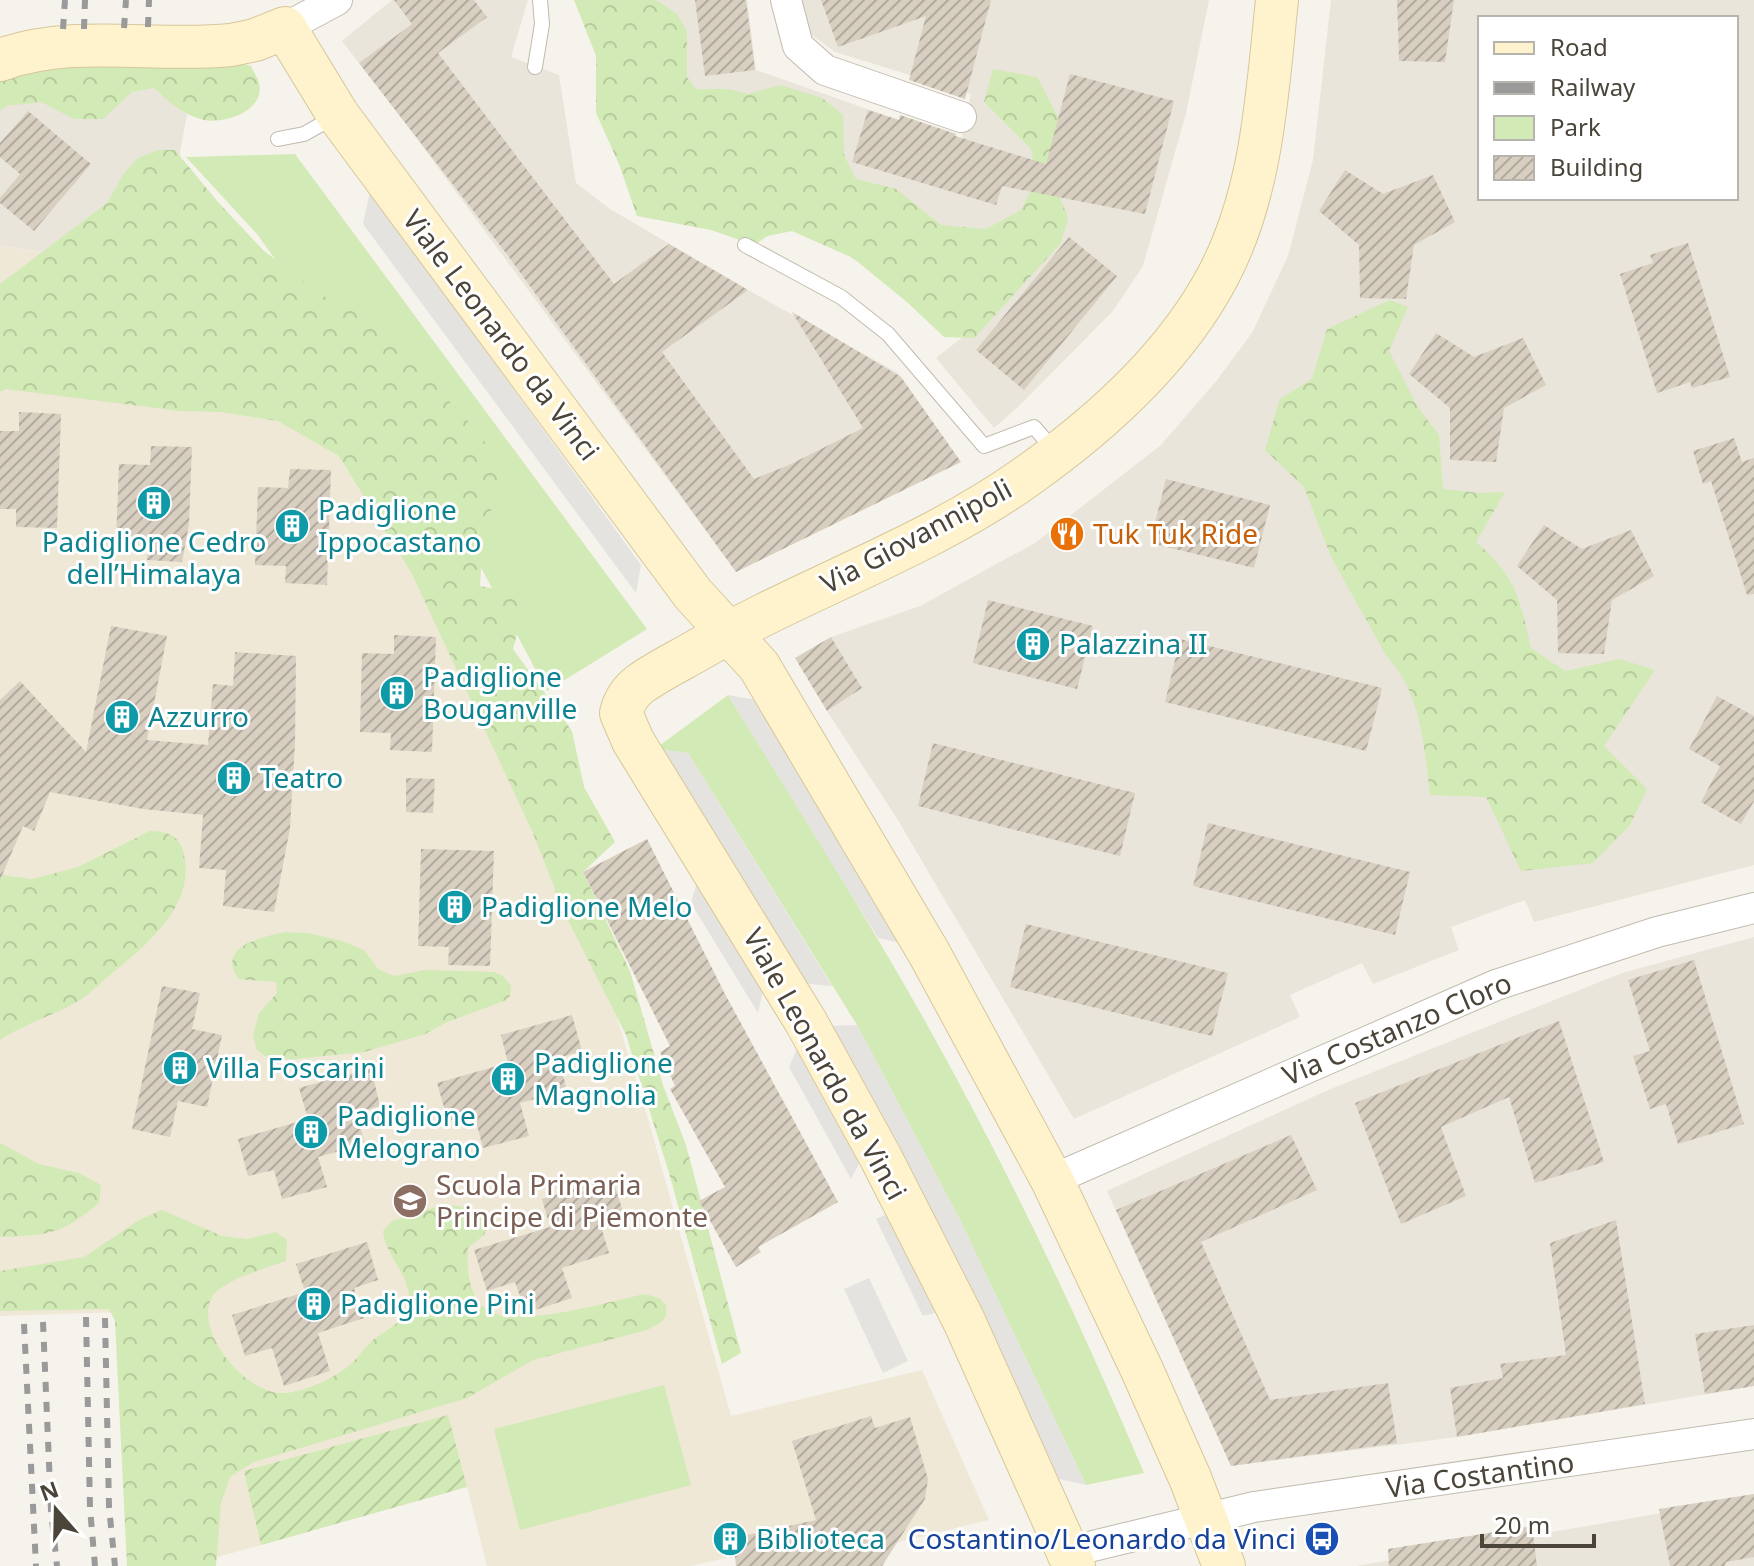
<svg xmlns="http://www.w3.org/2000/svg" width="1754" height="1566" viewBox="0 0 1754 1566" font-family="'Noto Sans',sans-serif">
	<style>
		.residential { fill: #eae5da; fill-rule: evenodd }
		.education { fill: #efe8d6 }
		.green { fill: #d2eab5 }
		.forest { fill: url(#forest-crowns) }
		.garden { fill: url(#garden-furrows) }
		.parking { fill: #e5e3e0 }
		.building { fill: url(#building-hatch) }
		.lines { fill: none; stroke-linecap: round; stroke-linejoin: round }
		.lane-casing { stroke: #c2bbae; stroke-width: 16 }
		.street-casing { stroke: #c2bbae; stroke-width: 32 }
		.secondary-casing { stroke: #d6c79b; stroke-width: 44 }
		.lane { stroke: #fff; stroke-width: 14 }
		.street { stroke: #fff; stroke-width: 30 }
		.secondary { stroke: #fff3cd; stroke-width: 42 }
		.rail { stroke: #9a9a9a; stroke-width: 6; stroke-dasharray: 10 10; stroke-linecap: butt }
		.labels { text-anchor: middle; stroke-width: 6; stroke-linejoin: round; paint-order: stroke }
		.street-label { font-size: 28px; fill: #4b4439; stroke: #fff }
		.culture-label { font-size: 28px; fill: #0d838f; stroke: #fff; text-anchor: start }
		.food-label { font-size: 28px; fill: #c56008; stroke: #fff; text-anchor: start }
		.education-label { font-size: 28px; fill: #785e54; stroke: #fff; text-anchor: start }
		.transit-label { font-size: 28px; fill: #164399; stroke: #fff; text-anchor: end }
	</style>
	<defs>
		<pattern id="forest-crowns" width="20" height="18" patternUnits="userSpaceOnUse" patternTransform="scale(2)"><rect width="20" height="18" fill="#d2eab5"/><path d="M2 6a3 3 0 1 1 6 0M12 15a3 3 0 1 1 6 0" fill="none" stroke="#b6ca9c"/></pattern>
		<pattern id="garden-furrows" width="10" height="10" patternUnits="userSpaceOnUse" patternTransform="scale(2)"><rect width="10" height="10" fill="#d2eab5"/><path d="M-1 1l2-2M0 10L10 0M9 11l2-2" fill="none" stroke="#b6ca9c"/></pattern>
		<pattern id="building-hatch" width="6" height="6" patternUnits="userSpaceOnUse" patternTransform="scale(2)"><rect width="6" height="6" fill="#d8cfc1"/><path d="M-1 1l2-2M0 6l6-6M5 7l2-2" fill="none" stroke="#b1aa9e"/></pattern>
	</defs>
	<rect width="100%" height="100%" fill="#f6f3ec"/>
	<g class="residential">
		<path d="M392 0H528L511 57 559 75 576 183 610 209 748 290 898 373 955 454 736 572 417 139 342 41Z"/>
		<path d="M589 0H747L756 70 961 142 971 94 835 52 809 33 801 0H1209L1186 113 1143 266 1113 311 1018 407 994 428 936 358 965 335 941 309 639 121Z"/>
		<path d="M1331 0H1754V865L1534 922 1525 900 1451 927 1459 950 1373 984 1362 963 1290 995 1300 1017 1074 1119 896 817 827 711 862 688 831 637 920 606 1035 543 1161 445 1217 380 1252 333 1288 256 1313 160ZM1480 18H1736V198H1480Z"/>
		<path d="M195 71 159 267 0 246V90Z"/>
		<path d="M1754 937V1386L1457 1437 1231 1466 1107 1191 1328 1090 1622 973Z"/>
		<path d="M1754 1497V1566H1356Z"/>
	</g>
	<path class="education" d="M0 246 264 283 521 706 649 1122 731 1416 922 1370 989 1520 801 1566H781L772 1528 726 1558 690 1566H487L467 1487 186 1566 122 1312 0 1316Z"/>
	<g class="green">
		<path d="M295 154 647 629 547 691 417 448 353 368 257 234 186 157Z"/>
		<path d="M728 695C778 776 829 856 877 938 979 1109 1067 1290 1144 1473L1086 1485 960 1220 857 1025 688 753 655 749Z"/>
		<path d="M664 1385 691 1485 520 1530 494 1429Z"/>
	</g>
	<g class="forest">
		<path d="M574 0H656L677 14 687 31V77L696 89H728L748 94 780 85 822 98 843 115 844 155 856 179 896 189 941 225 986 229 1021 210 1037 179 1031 149 984 102 993 69 1037 77 1057 115 1083 153 1057 190 1068 218 1061 243 974 338 944 337 908 303 853 258 792 231 768 236 754 245 711 230 637 216 619 164 596 113V56Z"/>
		<path d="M78 55 235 61 251 66C253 71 258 78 259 83 266 112 221 126 200 119 181 113 168 101 154 88L132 92 103 119H74L41 102 6 106 0 111V77Z"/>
		<path d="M158 150H175L218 202 263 250 323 296 360 312 400 338 425 365 446 398 474 427 502 465 500 492 484 524 480 586 527 595 513 649 572 731 584 787 615 842 583 872 630 971 663 1085 686 1145 741 1353 722 1364 669 1173 626 1035 564 912 533 833 412 574 339 456 278 421 221 412 179 411 6 389 0 392V284L107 203 125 172 138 158Z"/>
		<path d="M1390 300 1408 307 1389 351 1417 406 1439 435 1443 489 1480 493 1505 492 1476 542C1516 576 1520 599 1531 648L1565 671 1620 659 1655 670 1604 746 1647 789 1630 825 1593 863 1521 871 1486 797 1430 795C1424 749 1422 693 1387 657L1331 557 1304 487 1265 450 1280 399 1312 379 1327 329Z"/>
		<path d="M150 831C165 831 179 835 183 851 198 905 146 945 110 975 99 984 89 995 77 1002 52 1016 24 1024 0 1040V875L32 879 78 867Z"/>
		<path d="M285 932 308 933 342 941 364 950 378 969 394 976 425 970 494 972 503 976 511 986 510 996 504 1001 445 1023 425 1034 364 1052 295 1059H269L257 1050 253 1036 259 1013 277 993 276 982 239 979C215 947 261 937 285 932Z"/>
		<path d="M0 1143 39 1164 79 1173 101 1185 99 1203C61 1235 49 1235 0 1237Z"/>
		<path d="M442 1205C462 1206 475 1206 488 1223L484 1235 468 1248C466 1269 469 1304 493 1313 528 1326 607 1302 645 1294L659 1298 666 1305V1316L660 1323 647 1330 533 1360 467 1398 254 1462 230 1477 221 1503 216 1566H127L115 1321 109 1309 0 1311V1271L84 1257 139 1220 162 1210 222 1236 247 1239 276 1232 287 1240 286 1261C267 1268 220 1280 211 1299 195 1334 248 1396 284 1393 306 1392 340 1376 355 1360 360 1355 365 1347 371 1342 386 1328 409 1323 409 1298 409 1273 385 1256 383 1231L392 1221Z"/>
	</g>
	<path class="garden" d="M448 1415 467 1487 261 1545 244 1471Z"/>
	<g class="parking">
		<path d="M370 191 641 565 636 593 363 224Z"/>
		<path d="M728 695 767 702 914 946 878 938Z"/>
		<path d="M655 749 688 753 832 986 797 983Z"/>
		<path d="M699 875 765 982 758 1013 691 903Z"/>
		<path d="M857 1025 960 1220 1086 1485 1050 1477 824 1026Z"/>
		<path d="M800 1042 863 1156 851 1179 789 1067Z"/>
		<path d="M887 1214 935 1313 923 1316 876 1219Z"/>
		<path d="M869 1278 908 1361 883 1373 844 1289Z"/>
	</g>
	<g class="building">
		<path d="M394 0H474L487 17 438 53 614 284 669 244 748 290 662 352 754 479 789 465 863 428 792 312 901 377 961 462 736 572 509 257 359 63 412 24Z"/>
		<path d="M695 0H746L755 70 705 76Z"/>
		<path d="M821 0H991L965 99 909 80 926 16 838 47Z"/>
		<path d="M1397 0H1454L1445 62 1399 61Z"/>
		<path d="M1070 74 1174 101 1145 214 1002 186 996 205 852 162 868 110 899 120 900 115 956 134 955 136 1046 164Z"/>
		<path d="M28 111 91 164 34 231 0 203V198L20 174 0 157V143Z"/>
		<path d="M1345 170 1383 194 1433 175 1455 222 1414 245 1406 299 1360 298 1359 245 1319 211Z"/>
		<path d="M1069 237 1117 276 1024 390 976 350Z"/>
		<path d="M1688 243 1730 377 1692 388 1690 382 1657 393 1620 274 1653 263 1650 255Z"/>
		<path d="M1436 333 1474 357 1523 338 1546 385 1504 408 1496 462 1450 460V408L1409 374Z"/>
		<path d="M19 412 61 414 57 528 16 527V509H0V431H19Z"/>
		<path d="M1734 438 1742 462 1754 458V594L1747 595 1711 481 1703 484 1693 451Z"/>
		<path d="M151 446 192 447 189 524 182 562 147 560V543L116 542 119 464 150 465Z"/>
		<path d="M290 469 331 470 327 585 285 583 286 566 255 565 258 487 288 488Z"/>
		<path d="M1166 479 1270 505 1254 568 1150 543Z"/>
		<path d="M1544 525 1582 549 1631 530 1654 576 1612 600 1604 654 1558 653 1557 600 1517 566Z"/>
		<path d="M988 600 1093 626 1077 689 973 663Z"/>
		<path d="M111 626 167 636 147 740 208 745 213 684 233 686 235 652 296 656 295 743 290 828 274 912 223 906 226 870 199 868 203 815 143 809 50 792 34 831 23 826 0 880V700L20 681 86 752Z"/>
		<path d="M394 635 436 637 432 752 390 750 391 733 360 732 362 653 394 654Z"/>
		<path d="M831 637 862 688 827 711 795 658Z"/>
		<path d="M1180 639 1382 688 1366 751 1165 702Z"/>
		<path d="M1717 696 1754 716V801L1741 824 1701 802 1720 766 1689 749Z"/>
		<path d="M933 743 1135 793 1120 856 918 806Z"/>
		<path d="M406 778 435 779 433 813 406 812Z"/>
		<path d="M1208 823 1410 872 1395 935 1193 886Z"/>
		<path d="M647 839 725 994 838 1202 758 1247 761 1252 736 1267 699 1201 725 1187 670 1089 675 1086 660 1052 670 1046 583 872Z"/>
		<path d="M421 849 494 851 490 966 448 965 449 947 418 946Z"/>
		<path d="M1026 924 1228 973 1212 1036 1010 987Z"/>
		<path d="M1694 960 1744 1124 1678 1144 1666 1104 1650 1109 1633 1056 1650 1051 1628 980Z"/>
		<path d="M162 986 200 993 192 1029 222 1035 207 1107 178 1101 170 1137 132 1129Z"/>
		<path d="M572 1015 582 1051 558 1058 567 1090 520 1103 529 1136 483 1148 474 1114 448 1121 437 1083 508 1063 501 1035Z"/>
		<path d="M1559 1021 1604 1162 1535 1183 1509 1097 1441 1127 1466 1196 1401 1224 1355 1103Z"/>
		<path d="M371 1068 380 1106 356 1113 365 1144 318 1157 327 1187 282 1199 274 1170 248 1176 238 1139 308 1119 299 1088Z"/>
		<path d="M1291 1135 1317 1190 1201 1242 1270 1400 1388 1383 1397 1443 1231 1466 1116 1210Z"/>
		<path d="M612 1177 624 1215 600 1223 609 1253 562 1268 572 1298 526 1313 515 1282 487 1291 474 1250 550 1227 542 1199Z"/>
		<path d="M1616 1220 1645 1404 1457 1437 1450 1388 1503 1378 1500 1364 1566 1355 1550 1243Z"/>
		<path d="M367 1242 378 1280 354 1288 364 1318 318 1333 330 1371 284 1386 272 1348 245 1356 232 1315 305 1292 296 1264Z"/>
		<path d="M1754 1325V1386L1705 1394 1695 1334Z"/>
		<path d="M871 1416 875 1428 910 1417 928 1479 925 1499 882 1566H736L733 1538 816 1520 792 1441Z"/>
		<path d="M1754 1494V1557L1726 1562 1725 1566H1670L1659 1509Z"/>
		<path d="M1532 1526 1537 1566H1389L1388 1549Z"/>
	</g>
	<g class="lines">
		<g class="lane-casing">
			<g id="lane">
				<path d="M535 67 542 24 540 0"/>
				<path d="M278 139 304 134 336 116"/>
				<path d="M745 245 841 297 888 334 984 446 1034 427 1054 450"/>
			</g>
		</g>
		<g class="street-casing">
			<g id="street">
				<path d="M786 0 798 46 825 70 961 117"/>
				<path d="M285 28 337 0"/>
				<path d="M1052 1180 1496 985 1657 932 1754 908"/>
				<path d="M1068 1552 1254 1507 1754 1434"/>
			</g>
		</g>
		<g class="secondary-casing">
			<g id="secondary">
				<path d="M0 60C75 33 154 53 231 45L255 40 285 28 338 115 693 594 759 666 929 953 1052 1180 1142 1370 1190 1478 1224 1566"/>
				<path d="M1074 1566 964 1321 881 1158 806 1022 633 741 621 713C624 701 631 691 640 684 658 671 679 661 698 650 804 588 922 550 1023 479 1100 425 1174 359 1218 276 1263 191 1267 93 1277 0"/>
			</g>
		</g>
		<use href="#lane" class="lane"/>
		<use href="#street" class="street"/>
		<use href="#secondary" class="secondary"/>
		<g class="rail">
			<path d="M148 27 149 0"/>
			<path d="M124 28 126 0"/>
			<path d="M63 29 65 0"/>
			<path d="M84 29 85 0"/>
			<path d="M86 1317 90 1508 95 1566"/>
			<path d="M105 1318 109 1507 115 1566"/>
			<path d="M43 1322 51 1510 57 1566"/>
			<path d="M24 1324 36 1566"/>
		</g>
	</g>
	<defs>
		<g id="building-disc" transform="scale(1.8)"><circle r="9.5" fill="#0f9aa8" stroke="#fff"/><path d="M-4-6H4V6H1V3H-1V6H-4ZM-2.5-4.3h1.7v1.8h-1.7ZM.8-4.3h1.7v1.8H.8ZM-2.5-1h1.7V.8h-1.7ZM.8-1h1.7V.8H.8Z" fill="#fff"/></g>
		<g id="restaurant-disc" transform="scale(1.8)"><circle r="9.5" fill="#e8710a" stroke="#fff"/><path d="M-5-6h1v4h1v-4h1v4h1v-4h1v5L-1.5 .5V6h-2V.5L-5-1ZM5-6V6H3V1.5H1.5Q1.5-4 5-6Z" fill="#fff"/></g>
		<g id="school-disc" transform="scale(1.8)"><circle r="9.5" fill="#8d6e63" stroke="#fff"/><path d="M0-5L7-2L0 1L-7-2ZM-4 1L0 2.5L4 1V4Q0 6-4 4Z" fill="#fff"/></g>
		<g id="bus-disc" transform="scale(1.8)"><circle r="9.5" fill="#1a4fb4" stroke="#fff"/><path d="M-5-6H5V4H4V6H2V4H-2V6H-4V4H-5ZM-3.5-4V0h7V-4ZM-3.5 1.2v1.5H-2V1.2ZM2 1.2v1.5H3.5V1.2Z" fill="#fff"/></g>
	</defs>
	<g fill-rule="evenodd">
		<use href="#building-disc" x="154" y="503"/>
		<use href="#building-disc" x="292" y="526"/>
		<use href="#restaurant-disc" x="1067" y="534"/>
		<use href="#building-disc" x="1033" y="644"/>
		<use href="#building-disc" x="397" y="693"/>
		<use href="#building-disc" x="122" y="717"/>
		<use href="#building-disc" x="234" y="778"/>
		<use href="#building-disc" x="455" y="907"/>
		<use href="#building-disc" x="180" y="1068"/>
		<use href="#building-disc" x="508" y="1079"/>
		<use href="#building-disc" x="311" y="1132"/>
		<use href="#school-disc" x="410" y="1201"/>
		<use href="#building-disc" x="314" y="1304"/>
		<use href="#building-disc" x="730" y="1539"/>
		<use href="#bus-disc" x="1322" y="1539"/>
	</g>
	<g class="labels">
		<g class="street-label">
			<text transform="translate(501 335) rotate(53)" y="10">Viale Leonardo da Vinci</text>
			<text transform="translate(916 536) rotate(-28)" y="10">Via Giovannipoli</text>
			<text transform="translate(1397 1029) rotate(-23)" y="10">Via Costanzo Cloro</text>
			<text transform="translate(825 1064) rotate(61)" y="10">Viale Leonardo da Vinci</text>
			<text transform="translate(1480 1475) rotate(-8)" y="10">Via Costantino</text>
		</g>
		<g class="culture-label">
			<text x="318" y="520">Padiglione<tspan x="318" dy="32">Ippocastano</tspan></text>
			<text x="154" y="552" text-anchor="middle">Padiglione Cedro<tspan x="154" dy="32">dell’Himalaya</tspan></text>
			<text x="1059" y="654">Palazzina II</text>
			<text x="423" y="687">Padiglione<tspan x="423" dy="32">Bouganville</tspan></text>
			<text x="148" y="727">Azzurro</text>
			<text x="260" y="788">Teatro</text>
			<text x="481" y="917">Padiglione Melo</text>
			<text x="534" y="1073">Padiglione<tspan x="534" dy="32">Magnolia</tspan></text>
			<text x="206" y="1078">Villa Foscarini</text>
			<text x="337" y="1126">Padiglione<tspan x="337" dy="32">Melograno</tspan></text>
			<text x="340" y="1314">Padiglione Pini</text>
			<text x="756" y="1549">Biblioteca</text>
		</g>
		<g class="food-label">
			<text x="1093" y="544">Tuk Tuk Ride</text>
		</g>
		<g class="education-label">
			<text x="436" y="1195">Scuola Primaria<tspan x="436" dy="32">Principe di Piemonte</tspan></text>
		</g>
		<g class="transit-label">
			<text x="1296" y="1549">Costantino/Leonardo da Vinci</text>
		</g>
	</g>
	<rect x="1478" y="16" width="260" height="184" fill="#ffffff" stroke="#b7b4b0" stroke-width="2"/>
	<rect x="1494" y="42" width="40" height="12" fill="#fff3cd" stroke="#b7b4b0" stroke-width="2"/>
	<text x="1550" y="56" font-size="24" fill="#4b4439">Road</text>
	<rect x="1494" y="82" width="40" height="12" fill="#9a9a9a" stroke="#b7b4b0" stroke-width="2"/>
	<text x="1550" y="96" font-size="24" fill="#4b4439">Railway</text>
	<rect x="1494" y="116" width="40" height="24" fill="#d2eab5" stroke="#b7b4b0" stroke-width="2"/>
	<text x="1550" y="136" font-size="24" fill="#4b4439">Park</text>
	<rect x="1494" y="156" width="40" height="24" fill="url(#building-hatch)" stroke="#b7b4b0" stroke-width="2"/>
	<text x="1550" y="176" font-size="24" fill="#4b4439">Building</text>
	<g transform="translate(56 1510) rotate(340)" stroke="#ffffff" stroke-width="6" paint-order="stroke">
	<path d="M0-6L14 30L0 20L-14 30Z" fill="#4b4439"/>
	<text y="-12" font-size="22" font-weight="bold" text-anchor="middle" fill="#4b4439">N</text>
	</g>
	<path d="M1482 1534v12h112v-12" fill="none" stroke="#4b4439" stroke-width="4"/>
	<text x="1494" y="1534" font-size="24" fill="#4b4439" stroke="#ffffff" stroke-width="6" paint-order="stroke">20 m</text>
</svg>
